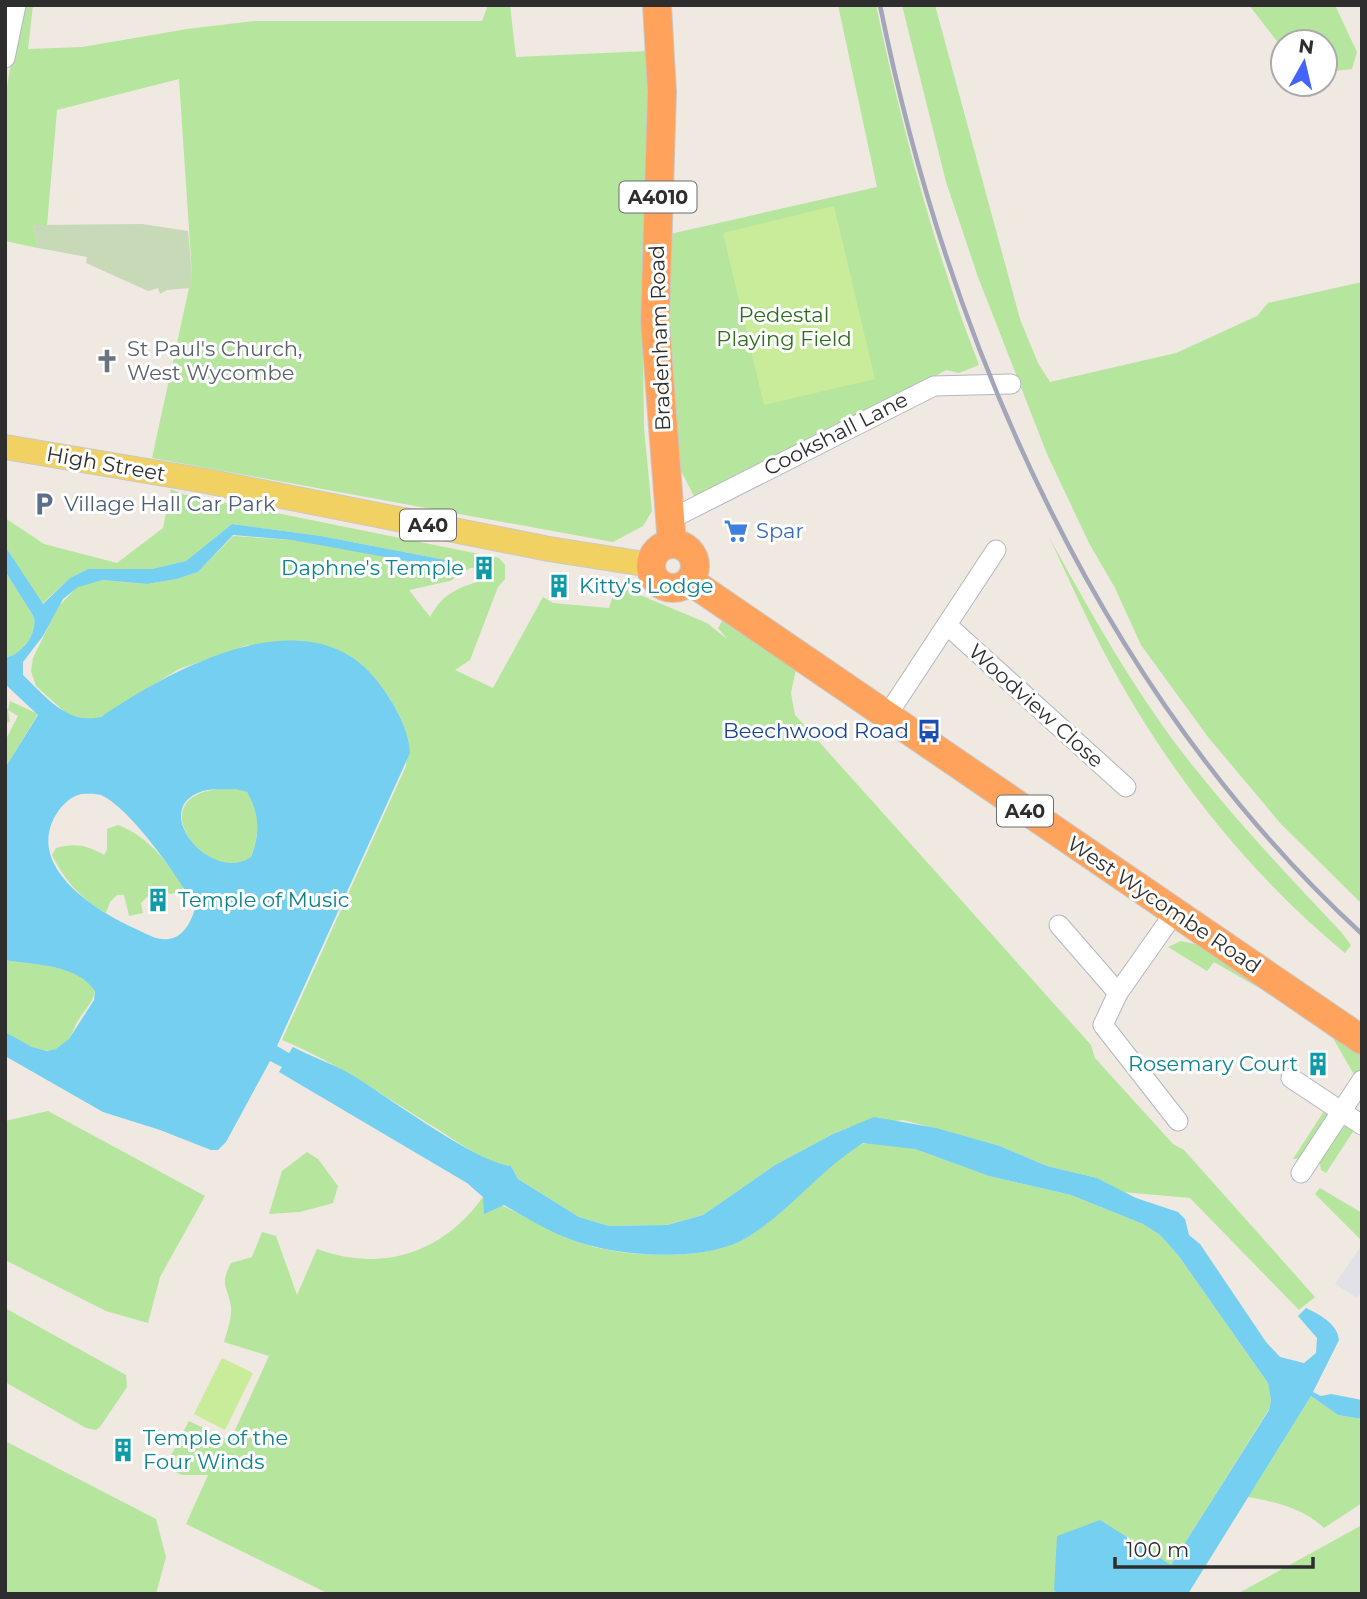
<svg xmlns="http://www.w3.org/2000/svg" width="1367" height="1599" viewBox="0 0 1367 1599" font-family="Montserrat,sans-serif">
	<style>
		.industrial { fill: #e3e1e8 }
		.green { fill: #b6e59e; fill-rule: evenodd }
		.cemetery { fill: #c8d9b8 }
		.pitch { fill: #c9ec9a }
		.water { fill: #75cff0; fill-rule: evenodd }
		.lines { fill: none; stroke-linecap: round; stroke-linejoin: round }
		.minor-casing { stroke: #b4b7c1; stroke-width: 21 }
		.major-casing { stroke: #c9c9c9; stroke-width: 26 }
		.highway-casing { stroke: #c9c9c9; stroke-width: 30 }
		.minor { stroke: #fff; stroke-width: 19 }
		.major { stroke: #f2d163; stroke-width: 24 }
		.highway { stroke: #ffa35c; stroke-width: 28 }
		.rail { stroke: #a3a6b8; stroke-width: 4.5 }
		.labels { text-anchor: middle; stroke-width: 6; stroke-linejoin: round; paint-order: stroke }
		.shield { fill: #fff; stroke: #6d6d6d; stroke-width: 2 }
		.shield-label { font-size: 19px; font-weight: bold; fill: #2e2e2e }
		.park-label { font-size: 21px; fill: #2c6e1b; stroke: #fff }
		.street-label { font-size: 21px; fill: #2e2e2e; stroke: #fff }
		.worship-label { font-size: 21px; fill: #5b616d; stroke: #fff; text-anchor: start }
		.service-label { font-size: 21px; fill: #4e5e75; stroke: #fff; text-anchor: start }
		.shop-label { font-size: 21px; fill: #366cbe; stroke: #fff; text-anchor: start }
		.culture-label { font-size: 21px; fill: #0d838f; stroke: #fff; text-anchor: start }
		.transit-label { font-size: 21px; fill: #164399; stroke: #fff; text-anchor: end }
	</style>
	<rect width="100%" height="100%" fill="#efe9e1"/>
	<path class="industrial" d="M1362 1244V1291L1357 1298 1335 1284Z"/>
	<g class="green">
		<path d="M21 5H33L28 49 82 47 187 29 254 21H482L488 5H510L516 57 648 51 651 138 642 291 644 428 652 511 643 526 613 542 152 458 192 274 179 79 57 110 47 225H33L38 248 5 241V98Z"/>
		<path d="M838 5H876C902 128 934 249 979 365L959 373 946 370 868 415 695 498 679 467 668 321 670 234 877 187Z"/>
		<path d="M902 5H935L1020 319 1038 363 1050 382 1176 353 1257 316 1268 303 1362 282V904L1281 824 1208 737 1141 645 1115 588 1089 543 1047 454 978 277 946 182Z"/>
		<path d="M1249 5H1335L1357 52 1352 69 1325 72V42H1283V49Z"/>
		<path d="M171 489 182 494 499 558 505 565V579L498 587 470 660 455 670 493 688 543 597 553 603 609 608 616 585 707 623 727 639 718 628 722 621 796 669 791 693 795 715 1091 1045 1095 1058 1173 1144 1184 1150 1315 1297 1299 1310 1190 1198 1123 1192 1097 1178 1047 1166 1000 1146 903 1120 849 1127 833 1134 775 1165 703 1215 666 1225 609 1226 579 1217 518 1179 511 1166C485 1164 456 1140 434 1127 384 1096 336 1062 282 1040L406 766C409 733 405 722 387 694L248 645 179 669 101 717 91 719 68 715 36 686 31 671 33 658 58 607 78 586 103 580 147 584 177 579 198 572 233 536 292 540 456 562 321 536 232 524 186 561 152 569H88L70 578 42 604 5 546V518L44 544 117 563 163 528ZM489 567 493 568 492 576C463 588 446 588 430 617L409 590 450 581 470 568Z"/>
		<path d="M1049 537C1092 615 1137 696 1193 766 1240 825 1291 879 1342 933L1351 945 1345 953C1247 872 1166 769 1106 656 1087 620 1068 577 1049 537Z"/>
		<path d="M5 571 34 617C37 635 22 654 5 658Z"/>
		<path d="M10 701 38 714 5 768V741L18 716 8 710 10 722 5 723V707L8 709Z"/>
		<path d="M242 789C265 802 258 837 251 857 204 890 127 781 242 789Z"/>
		<path d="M118 825C149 837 165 860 184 886L181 892 170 894 158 886 141 903 143 913 129 916 124 895H117L110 902 106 913C81 899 65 881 52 855L56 848C75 843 87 845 104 855L107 850V829Z"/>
		<path d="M1181 941 1199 945 1351 1041 1362 1052V1071L1356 1078 1330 1033 1316 1025 1318 1022 1214 962 1207 971 1168 947Z"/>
		<path d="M5 960C34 965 77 964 95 990 93 1003 86 1008 79 1019 74 1026 72 1037 66 1043 47 1061 23 1042 5 1032Z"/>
		<path d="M1326 1108 1331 1112 1304 1158 1293 1159Z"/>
		<path d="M48 1111 205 1196 160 1277 148 1323 106 1311 5 1260V1121Z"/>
		<path d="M1345 1126 1356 1127 1326 1173 1321 1170 1319 1158Z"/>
		<path d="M874 1142 915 1149 989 1176 1071 1195 1143 1224 1160 1235 1178 1255 1268 1383 1271 1400 1269 1409 1171 1565 1054 1590 1057 1594H329L186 1524 208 1475H182L165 1467 189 1421 230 1441 269 1356 224 1342C227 1331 232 1319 231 1307 228 1286 219 1286 231 1263L252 1257 262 1232 276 1236 297 1295 317 1249C382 1273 443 1253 483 1197 513 1209 540 1226 570 1239 613 1258 706 1263 748 1237 769 1224 787 1206 805 1189 824 1172 847 1143 874 1142Z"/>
		<path d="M307 1152 318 1159 338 1186 333 1203 300 1212 269 1214 282 1171Z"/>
		<path d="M1320 1188 1362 1213V1241L1315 1194Z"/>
		<path d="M5 1308 126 1375 127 1387 100 1427 96 1430 86 1428 5 1382Z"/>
		<path d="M1311 1396 1338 1415 1362 1419V1503L1324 1528C1303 1508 1276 1502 1248 1497Z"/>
		<path d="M5 1441 156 1519 166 1557 156 1594H5Z"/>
		<path d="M1362 1525V1594H1237Z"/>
	</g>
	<path class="cemetery" d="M142 224 188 231 192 274 190 288 167 290 160 294 158 288 148 291 86 263 87 257 38 248 33 225Z"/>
	<g class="pitch">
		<path d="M834 206 875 379 764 405 723 233Z"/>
		<path d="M222 1358 253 1373 225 1430 194 1414Z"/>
	</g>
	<path class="water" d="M232 524 321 536 456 562 457 570 292 540 233 535 198 572 177 579 147 584 103 580 78 587 63 599 43 636 23 662V675C45 696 67 725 101 717 172 669 310 592 378 682 394 703 408 726 410 753L277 1046 289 1053 293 1047C310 1056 330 1063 347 1072 385 1094 474 1162 511 1166L518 1179 579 1217 609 1226 667 1225 703 1215 775 1165 833 1134 874 1117 936 1128 1000 1146 1047 1166 1097 1178 1136 1198 1178 1212 1185 1219 1189 1235 1200 1244 1266 1342 1280 1357 1304 1363 1316 1353 1317 1338 1298 1316 1306 1308C1320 1315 1337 1323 1339 1340L1313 1392 1321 1396 1331 1394 1362 1400V1419L1338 1415 1311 1396 1188 1594H1057L1054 1590 1057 1536 1100 1520 1171 1565 1269 1410 1271 1400 1268 1383 1178 1255 1160 1235 1143 1224 1071 1195 989 1176 915 1149 863 1143C821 1169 790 1211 748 1237 706 1263 620 1257 575 1241 551 1233 527 1218 504 1205L484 1214 483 1197 467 1183 279 1072 282 1067 270 1061 226 1142 218 1150H211L160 1130 103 1112 5 1056V1032L32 1047 47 1051 56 1049 69 1039 94 1000 95 991C77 964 34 965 5 960V768L38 715 5 684V658C22 654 37 635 34 617L5 571V546L43 604 70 578 88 569H152L186 561ZM236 789 247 792C260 814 260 834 251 857 211 885 147 808 203 791 213 788 226 790 236 789ZM81 794C88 794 97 793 103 796 131 810 181 879 195 908 192 920 184 937 169 939 157 941 145 933 134 928 97 911 28 869 54 818 60 807 69 797 81 794Z"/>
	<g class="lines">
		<g class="minor-casing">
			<g id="minor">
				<path d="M5 58 16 5"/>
				<path d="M671 519 934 386 1011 384"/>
				<path d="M947 625 1126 787"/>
				<path d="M886 717 996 550"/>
				<path d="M1175 912 1118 993 1103 1025 1178 1121"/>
				<path d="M1059 925 1118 993"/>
				<path d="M1291 1078 1362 1125"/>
				<path d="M1301 1173 1362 1080"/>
			</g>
		</g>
		<g class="major-casing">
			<path id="major" d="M5 447 206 481 549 549 651 565"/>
		</g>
		<g class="highway-casing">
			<g id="highway">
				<path d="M657 5 662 92 655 322 672 544"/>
				<circle cx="673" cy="566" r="22"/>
				<path d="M690 581 1362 1040"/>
			</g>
		</g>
		<use href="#minor" class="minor"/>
		<use href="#major" class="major"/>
		<use href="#highway" class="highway"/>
		<path class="rail" d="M880 5C949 347 1102 695 1362 934"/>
	</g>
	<defs>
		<g id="church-bare" transform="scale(1.89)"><path d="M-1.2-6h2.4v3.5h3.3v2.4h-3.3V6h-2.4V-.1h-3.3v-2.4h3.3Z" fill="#6b7280" stroke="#fff" stroke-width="2.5" paint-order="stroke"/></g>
		<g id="parking-bare" transform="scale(1.89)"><path d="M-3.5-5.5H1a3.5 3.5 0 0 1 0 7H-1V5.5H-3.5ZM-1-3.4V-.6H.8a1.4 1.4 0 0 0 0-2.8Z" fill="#5c6f8a" stroke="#fff" stroke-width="2.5" paint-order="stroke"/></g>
		<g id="supermarket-bare" transform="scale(1.89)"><path d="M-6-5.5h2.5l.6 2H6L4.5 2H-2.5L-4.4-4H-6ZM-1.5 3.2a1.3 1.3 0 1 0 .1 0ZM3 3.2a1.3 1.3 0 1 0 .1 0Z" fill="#3f7fe0" stroke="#fff" stroke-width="2.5" paint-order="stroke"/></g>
		<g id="building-bare" transform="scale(1.89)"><path d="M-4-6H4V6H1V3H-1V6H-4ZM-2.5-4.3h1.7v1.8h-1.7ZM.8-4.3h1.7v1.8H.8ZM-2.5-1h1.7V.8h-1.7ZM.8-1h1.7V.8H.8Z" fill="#0f9aa8" stroke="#fff" stroke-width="2.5" paint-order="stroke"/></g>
		<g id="bus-bare" transform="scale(1.89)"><path d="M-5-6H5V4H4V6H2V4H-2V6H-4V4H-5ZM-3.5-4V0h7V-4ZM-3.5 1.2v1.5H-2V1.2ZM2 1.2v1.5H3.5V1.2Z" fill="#1a4fb4" stroke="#fff" stroke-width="2.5" paint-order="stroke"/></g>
	</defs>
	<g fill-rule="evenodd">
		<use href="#church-bare" x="107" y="361"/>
		<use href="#parking-bare" x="44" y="504"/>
		<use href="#supermarket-bare" x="736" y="531"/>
		<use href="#building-bare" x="484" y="568"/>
		<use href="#building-bare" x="559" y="586"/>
		<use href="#bus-bare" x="929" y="731"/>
		<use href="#building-bare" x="158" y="900"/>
		<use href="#building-bare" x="1318" y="1064"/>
		<use href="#building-bare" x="123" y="1450"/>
	</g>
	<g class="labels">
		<g class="shield">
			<rect x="619.5" y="181.5" width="77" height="31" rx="5"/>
			<rect x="400" y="509.5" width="56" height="31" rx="5"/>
			<rect x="997" y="795.5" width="56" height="31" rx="5"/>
		</g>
		<g class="shield-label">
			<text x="658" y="204">A4010</text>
			<text x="428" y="532">A40</text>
			<text x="1025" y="818">A40</text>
		</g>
		<g class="park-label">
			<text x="784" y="322">Pedestal<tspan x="784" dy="24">Playing Field</tspan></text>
		</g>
		<g class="street-label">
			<text transform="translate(660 338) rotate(-92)" y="7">Bradenham Road</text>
			<text transform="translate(836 434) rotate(-27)" y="7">Cookshall Lane</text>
			<text transform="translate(106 464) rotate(10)" y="7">High Street</text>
			<text transform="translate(1036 706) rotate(42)" y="7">Woodview Close</text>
			<text transform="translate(1164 905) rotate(34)" y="7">West Wycombe Road</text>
		</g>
		<g class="worship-label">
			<text x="127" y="356">St Paul's Church,<tspan x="127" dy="24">West Wycombe</tspan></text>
		</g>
		<g class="service-label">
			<text x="64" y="511">Village Hall Car Park</text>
		</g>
		<g class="shop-label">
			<text x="756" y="538">Spar</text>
		</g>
		<g class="culture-label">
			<text x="464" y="575" text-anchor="end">Daphne's Temple</text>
			<text x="579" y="593">Kitty's Lodge</text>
			<text x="178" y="907">Temple of Music</text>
			<text x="1298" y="1071" text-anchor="end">Rosemary Court</text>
			<text x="143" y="1445">Temple of the<tspan x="143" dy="24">Four Winds</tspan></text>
		</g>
		<g class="transit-label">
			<text x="909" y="738">Beechwood Road</text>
		</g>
	</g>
	<rect width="1367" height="1599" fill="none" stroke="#2e2e2e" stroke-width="14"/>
	<g transform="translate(1304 63) rotate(8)"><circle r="33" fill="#ffffff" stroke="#ababab" stroke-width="2"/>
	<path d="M0-5L12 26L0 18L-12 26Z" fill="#4264fb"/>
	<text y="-10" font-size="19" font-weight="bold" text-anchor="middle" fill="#2e2e2e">N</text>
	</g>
	<path d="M1115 1557v10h198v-10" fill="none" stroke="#2e2e2e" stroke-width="3.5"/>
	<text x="1126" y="1557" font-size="21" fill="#2e2e2e" stroke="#ffffff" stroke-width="5" paint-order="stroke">100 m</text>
</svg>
